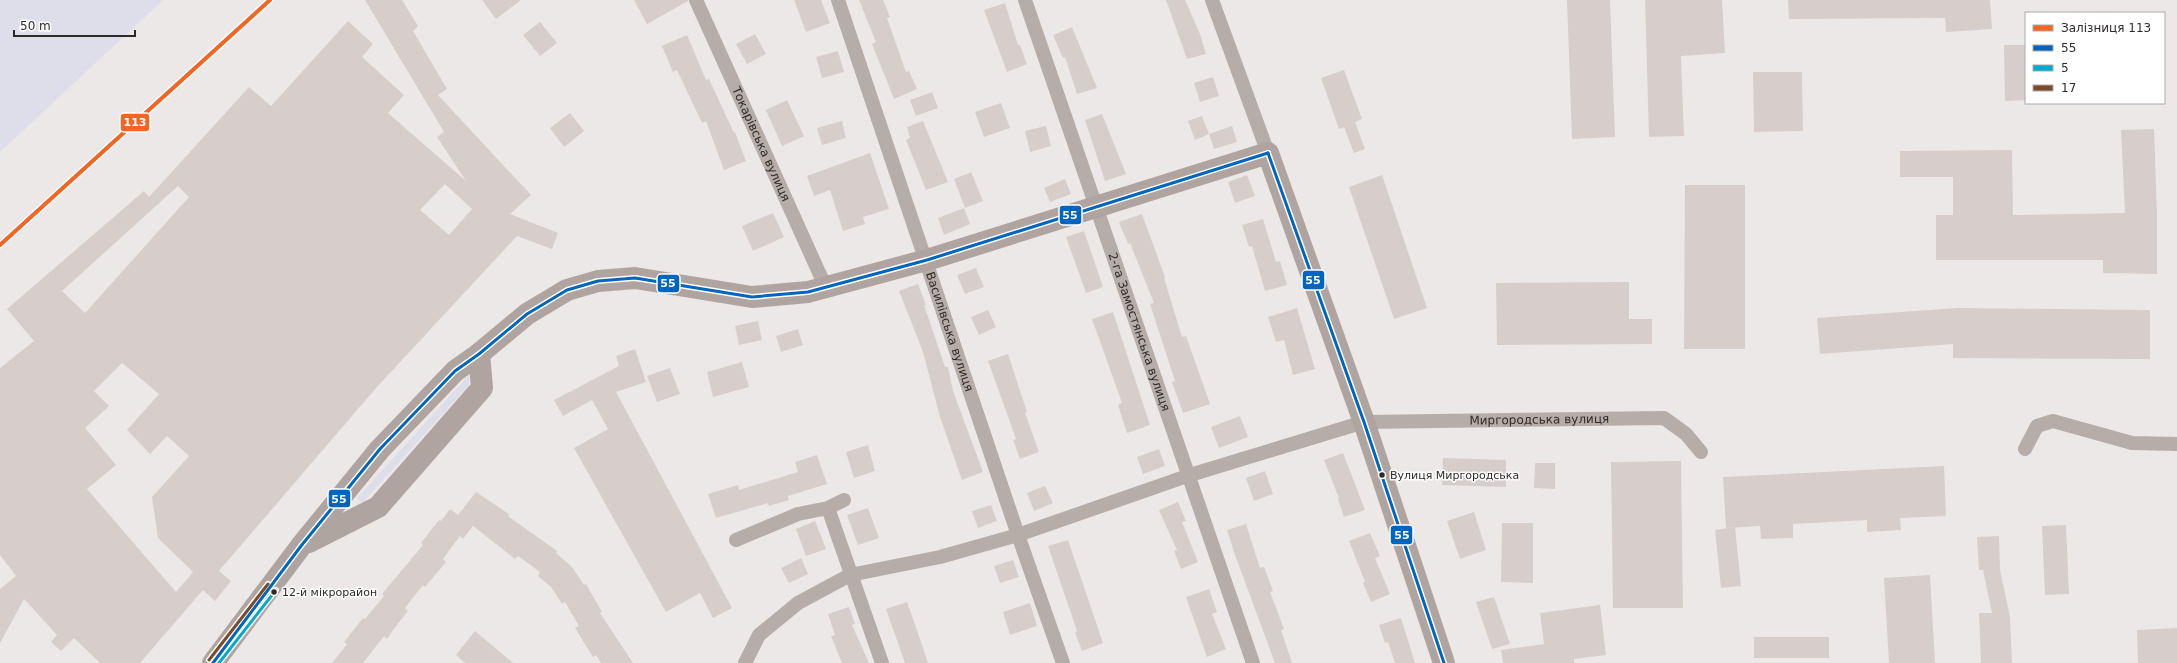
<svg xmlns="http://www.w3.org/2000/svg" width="2177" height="663" viewBox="0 0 2177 663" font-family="'DejaVu Sans',sans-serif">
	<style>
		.green { fill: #dddeea }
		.building { fill: #d7cecb; fill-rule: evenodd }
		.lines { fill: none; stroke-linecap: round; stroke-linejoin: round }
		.minor { stroke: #b6aca8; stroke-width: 14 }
		.primary { stroke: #b0a4a0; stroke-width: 22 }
		.bus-1-casing { stroke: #fff; stroke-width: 6 }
		.bus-2-casing { stroke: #fff; stroke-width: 6 }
		.bus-3-casing { stroke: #fff; stroke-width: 6 }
		.bus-1 { stroke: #0065bd; stroke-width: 3 }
		.bus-2 { stroke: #00a9ce; stroke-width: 3 }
		.bus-3 { stroke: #7a4b2a; stroke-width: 3 }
		.rail-1-casing { stroke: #fff; stroke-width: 7 }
		.rail-1 { stroke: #f26522; stroke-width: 4 }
		.bus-dot { fill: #2d2b2a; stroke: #fff; stroke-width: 1.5 }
		.labels { text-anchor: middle; stroke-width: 3; stroke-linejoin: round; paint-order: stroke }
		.bus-label { font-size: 11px; fill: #2d2b2a; stroke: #fff; text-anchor: start }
		.street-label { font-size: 12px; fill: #2d2b2a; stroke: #fff }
		.line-badge { stroke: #fff; stroke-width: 1.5 }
		.badge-label { font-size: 11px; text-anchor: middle; font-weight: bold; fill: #fff }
	</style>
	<rect width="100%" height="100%" fill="#ece8e7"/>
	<g class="green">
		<path d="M0 0H163L0 152Z"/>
		<path d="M469 375V385L362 503 357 498Z"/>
	</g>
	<g class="building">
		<path d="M365 0H402L418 26 413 31 447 89 438 95 531 195 510 214 558 233 552 249 517 236 376 388 219 571 231 581 215 601 203 590 140 663H100L74 638 61 651 51 642 57 635 24 599 0 643V589L16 576 0 555V368L34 341 7 309 144 191 149 197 249 87 271 106 348 21 373 44 362 57 404 95 388 113 466 181 437 137 444 132ZM445 184 472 209 449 235 420 210ZM178 186 189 197 85 313 62 291ZM122 363 159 394 127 430 150 454 167 436 189 456 152 497 158 538 193 572 176 592 87 489 116 465 85 428 109 406 94 391Z"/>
		<path d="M482 0H521L496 19Z"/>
		<path d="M634 0H688V1L647 24Z"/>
		<path d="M794 0H821L830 23 806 32Z"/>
		<path d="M859 0H883L890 17 887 18 906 72 909 71 917 89 894 99 872 44 876 42Z"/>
		<path d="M1166 0H1185L1200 34 1206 54 1187 59Z"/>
		<path d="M1567 0H1610L1615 137 1572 139Z"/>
		<path d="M1645 0H1722L1725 53 1681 56 1684 136 1649 137Z"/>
		<path d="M1788 0H1990L1992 29 1946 32 1945 18 1789 19Z"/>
		<path d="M1005 3 1018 45H1020L1027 64 1007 72 984 10Z"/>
		<path d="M540 22 557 43 540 56 523 35Z"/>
		<path d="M1072 27 1097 88 1077 94 1065 57 1063 58 1053 35Z"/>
		<path d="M755 34 766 54 747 64 736 44Z"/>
		<path d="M687 35 706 80 709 79 734 133 735 132 746 161 724 170 706 121 702 123 677 70 673 72 662 46Z"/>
		<path d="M2004 45H2026V100L2005 101Z"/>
		<path d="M838 51 844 72 822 78 816 57Z"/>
		<path d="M1344 70 1362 119 1355 122 1365 149 1354 153 1344 127 1339 129 1321 78Z"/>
		<path d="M1753 72H1802L1803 131 1754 132Z"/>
		<path d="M1213 77 1219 96 1200 102 1194 83Z"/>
		<path d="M932 92 938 108 916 116 910 100Z"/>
		<path d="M787 100 804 136 782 146 766 110Z"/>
		<path d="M1001 103 1010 128 984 137 975 112Z"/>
		<path d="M570 113 584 131 564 147 550 128Z"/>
		<path d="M1102 114 1126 174 1105 181 1085 120Z"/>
		<path d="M1202 116 1209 134 1195 140 1188 121Z"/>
		<path d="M842 121 846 138 822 145 817 128Z"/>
		<path d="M923 121 948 182 926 190 906 140 910 138 907 127Z"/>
		<path d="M1046 126 1051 146 1030 152 1025 131Z"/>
		<path d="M1232 126 1237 142 1214 149 1209 134Z"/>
		<path d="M2154 129 2157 214V274L2103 273V260H1936V215H1953V177H1900V151L2012 150 2013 215 2125 213 2121 130Z"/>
		<path d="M870 153 889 209 863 217 865 224 843 231 830 190 814 196 807 176Z"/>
		<path d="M971 172 983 201 965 208 954 179Z"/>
		<path d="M1247 175 1255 196 1235 203 1228 182Z"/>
		<path d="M1382 175 1427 308 1394 319 1349 187Z"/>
		<path d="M1065 179 1071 194 1050 202 1044 188Z"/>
		<path d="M1685 185H1745V349H1684Z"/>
		<path d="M964 208 970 224 944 235 938 218Z"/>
		<path d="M773 213 784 237 753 251 742 226Z"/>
		<path d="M1142 214 1165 277 1164 278 1182 337 1186 336 1210 404 1183 413 1172 382 1175 381 1150 304 1154 303 1130 243 1128 244 1119 222Z"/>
		<path d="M1263 219 1276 262 1280 261 1287 285 1265 291 1252 246 1249 247 1242 225Z"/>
		<path d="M1084 231 1103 287 1086 293 1066 237Z"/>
		<path d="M976 268 984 287 965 294 957 275Z"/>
		<path d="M1629 282V319H1652V344L1497 345 1496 283Z"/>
		<path d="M918 284 926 305H924L945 367H948L953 391 983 472 962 480 940 417 923 352 899 291Z"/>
		<path d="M1297 308 1315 369 1293 375 1284 340 1276 342 1268 317Z"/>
		<path d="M1957 308 2150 310V359L1953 358V344L1820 354 1817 318Z"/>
		<path d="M988 310 996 327 979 335 971 317Z"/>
		<path d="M1113 312 1150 425 1127 433 1118 405 1122 403 1092 319Z"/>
		<path d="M758 321 762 340 739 345 735 326Z"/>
		<path d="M798 329 803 345 781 352 776 336Z"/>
		<path d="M635 349 646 382 616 392 732 608 713 618 700 593 666 612 574 448 608 429 592 400 563 416 554 400 619 366 616 356Z"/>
		<path d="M1008 354 1027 412 1025 413 1039 452 1020 459 1013 440 1016 439 988 361Z"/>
		<path d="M742 362 749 387 713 397 707 372Z"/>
		<path d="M670 368 680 394 657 402 647 376Z"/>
		<path d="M1240 416 1248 437 1219 448 1211 427Z"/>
		<path d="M868 445 875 471 854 478 846 452Z"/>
		<path d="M1159 449 1165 466 1143 474 1137 457Z"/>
		<path d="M1343 453 1365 510 1344 517 1338 499 1339 498 1324 460Z"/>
		<path d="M817 455 827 484 788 496 789 500 769 506 768 503 716 518 708 494 738 485 739 490 798 472 795 462Z"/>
		<path d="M1443 458 1506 460V487L1442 485Z"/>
		<path d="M1681 461 1683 608H1613L1611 462Z"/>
		<path d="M1535 463H1555V489L1534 488Z"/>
		<path d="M1944 466 1946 516 1900 518 1901 530 1867 532V520L1793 524V538L1761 539 1760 526 1726 528 1723 477Z"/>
		<path d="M1265 471 1273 494 1254 501 1246 478Z"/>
		<path d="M1045 486 1053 503 1034 511 1027 493Z"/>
		<path d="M476 492 509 514 508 516 557 551 556 553 572 567 584 585 586 584 602 612 600 613 633 663H601L596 655 593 657 575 628 579 626 565 602 562 604 551 587 538 576 540 572 518 556 515 559 473 526 463 539 460 536 443 559 446 562 425 587 423 585 405 608 408 611 393 630 387 639 384 636 363 663H332L347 644 344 642 363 618 365 619 384 596 382 594 423 545 421 543 439 520 441 521 450 509 458 515Z"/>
		<path d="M1178 502 1186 521 1182 522 1198 562 1181 569 1174 551 1177 550 1159 510Z"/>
		<path d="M991 505 997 521 978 528 972 511Z"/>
		<path d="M868 508 879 538 858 545 847 515Z"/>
		<path d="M1474 512 1486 550 1460 559 1447 521Z"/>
		<path d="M815 521 826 549 806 556 796 529Z"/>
		<path d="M1502 523H1533V583L1501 582Z"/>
		<path d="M1246 524 1260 568 1264 567 1273 591 1270 592 1284 629 1281 630 1292 663H1275L1235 555 1227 530Z"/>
		<path d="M2066 525 2069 594 2045 595 2042 526Z"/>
		<path d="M1735 527 1741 586 1721 588 1715 530Z"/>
		<path d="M1370 533 1380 556 1375 558 1390 594 1371 602 1363 583 1365 582 1349 541Z"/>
		<path d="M1999 536 2000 570 2010 617 2012 663H1981L1979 613H1992L1983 570H1979L1977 537Z"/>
		<path d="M1068 540 1103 643 1082 651 1075 632 1077 631 1048 546Z"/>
		<path d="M801 558 808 574 789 583 781 568Z"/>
		<path d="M1013 560 1019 577 1000 583 994 566Z"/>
		<path d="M1930 575 1935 663H1889L1884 578Z"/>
		<path d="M1209 589 1217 612 1212 614 1226 649 1207 657 1186 597Z"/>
		<path d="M1494 597 1510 644 1492 649 1476 602Z"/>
		<path d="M907 602 919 636 928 663H905L886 609Z"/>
		<path d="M1030 603 1037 626 1010 635 1003 612Z"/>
		<path d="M1600 605 1606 655 1574 659V663H1503L1501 650 1544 644 1540 613Z"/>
		<path d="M849 607 855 624 852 625 869 663H842L831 636 835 635 828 614Z"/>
		<path d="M1401 618 1415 663H1395L1388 642 1385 643 1379 625Z"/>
		<path d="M2177 628V663H2138L2137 630Z"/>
		<path d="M475 631 513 663H465L456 655Z"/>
		<rect x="1754" y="637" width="75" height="21"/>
	</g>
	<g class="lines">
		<g class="minor">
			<path id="s1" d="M696 0 826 288"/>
			<path id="s2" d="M838 0 1018 535 1063 663"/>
			<path id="s3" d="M1025 0 1253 663"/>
			<path d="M1212 0 1268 153"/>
			<path d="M2025 449 2037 426 2053 421 2132 443 2177 444"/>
			<path d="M828 508 882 663"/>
			<path d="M736 540 798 514 828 508 844 500"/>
			<path id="s4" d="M745 663 759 635 798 603 850 575 940 557 1018 535 1190 475 1364 422 1664 418 1686 434 1701 452"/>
		</g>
		<g class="primary">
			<path d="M309 542 378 507 482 388 479 354"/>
			<path d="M213 663 301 546 380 449 455 371 479 354 527 314 567 290 598 281 635 278 752 297 808 292 927 260 1268 153 1364 422 1444 663"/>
		</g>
		<g class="bus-1-casing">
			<g id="bus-1">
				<path d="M1268 153 1364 422 1444 663"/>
				<path d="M213 663 301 546 380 449 455 371 479 354 527 314 567 290 598 281 635 278 752 297 808 292 927 260 1268 153"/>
			</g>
		</g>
		<g class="bus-2-casing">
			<path id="bus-2" d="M219 663 276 590"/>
		</g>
		<g class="bus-3-casing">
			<path id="bus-3" d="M209 660 268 584"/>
		</g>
		<use href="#bus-1" class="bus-1"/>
		<use href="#bus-2" class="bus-2"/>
		<use href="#bus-3" class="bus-3"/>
		<g class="rail-1-casing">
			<path id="rail-1" d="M0 245 270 0"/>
		</g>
		<use href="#rail-1" class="rail-1"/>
	</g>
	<g class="bus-dot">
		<circle cx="1382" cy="475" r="3.5"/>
		<circle cx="274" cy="592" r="3.5"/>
	</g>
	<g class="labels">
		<g class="bus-label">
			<text x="1390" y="479">Вулиця Миргородська</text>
			<text x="282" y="596">12-й мікрорайон</text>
		</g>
		<g class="street-label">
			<text dy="4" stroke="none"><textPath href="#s1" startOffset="158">Токарівська вулиця</textPath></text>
			<text dy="4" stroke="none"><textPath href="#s3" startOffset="351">2-га Замостянська вулиця</textPath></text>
			<text dy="4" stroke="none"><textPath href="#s2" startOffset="350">Василівська вулиця</textPath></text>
			<text dy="4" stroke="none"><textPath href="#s4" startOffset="853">Миргородська вулиця</textPath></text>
		</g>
	</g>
	<g class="line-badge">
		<rect x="120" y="113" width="30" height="19" rx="4" fill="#f26522"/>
		<rect x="1059" y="205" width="23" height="20" rx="4" fill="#0065bd"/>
		<rect x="1302" y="270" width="23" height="20" rx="4" fill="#0065bd"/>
		<rect x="657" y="274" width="23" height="19" rx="4" fill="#0065bd"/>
		<rect x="328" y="489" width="23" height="19" rx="4" fill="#0065bd"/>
		<rect x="1390" y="525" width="23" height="20" rx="4" fill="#0065bd"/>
	</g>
	<g class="badge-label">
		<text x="135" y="126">113</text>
		<text x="1070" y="219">55</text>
		<text x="1313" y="284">55</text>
		<text x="668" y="287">55</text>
		<text x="339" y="503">55</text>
		<text x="1402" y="539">55</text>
	</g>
	<rect x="2025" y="12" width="140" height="92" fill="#ffffff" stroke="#abaaaa"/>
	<rect x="2033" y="25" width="20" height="6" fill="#f26522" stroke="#abaaaa"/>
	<text x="2061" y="32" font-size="12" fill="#2d2b2a">Залізниця 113</text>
	<rect x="2033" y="45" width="20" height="6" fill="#0065bd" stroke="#abaaaa"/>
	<text x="2061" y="52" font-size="12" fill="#2d2b2a">55</text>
	<rect x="2033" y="65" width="20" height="6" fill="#00a9ce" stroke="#abaaaa"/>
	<text x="2061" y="72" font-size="12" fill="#2d2b2a">5</text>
	<rect x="2033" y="85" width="20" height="6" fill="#7a4b2a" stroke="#abaaaa"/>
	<text x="2061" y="92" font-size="12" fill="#2d2b2a">17</text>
	<path d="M14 30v6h121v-6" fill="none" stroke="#2d2b2a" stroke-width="2"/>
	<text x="20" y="30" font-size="12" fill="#2d2b2a" stroke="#ffffff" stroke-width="3" paint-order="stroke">50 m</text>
</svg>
